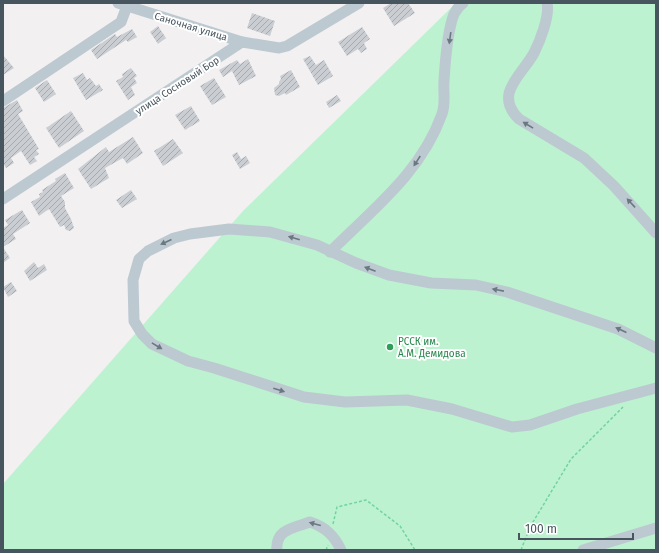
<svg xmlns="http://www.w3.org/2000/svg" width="659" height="553" viewBox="0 0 659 553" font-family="'Fira Sans',sans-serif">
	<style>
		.pitch { fill: #bdf2d0 }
		.building { fill: url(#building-hatch) }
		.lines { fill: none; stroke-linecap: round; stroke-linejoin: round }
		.path { stroke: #73d3a0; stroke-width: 1.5; stroke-dasharray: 3 2; stroke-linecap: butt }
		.minor { stroke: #bdc9d0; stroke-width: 11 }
		.oneway { fill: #6a7881 }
		.leisure-dot { fill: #2e9e5b; stroke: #fff; stroke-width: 1.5 }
		.labels { text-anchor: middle; stroke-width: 4; stroke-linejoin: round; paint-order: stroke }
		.street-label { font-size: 10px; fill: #47555f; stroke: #fff }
		.leisure-label { font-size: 10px; fill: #27864d; stroke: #fff; text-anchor: start }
	</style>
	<defs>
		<pattern id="building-hatch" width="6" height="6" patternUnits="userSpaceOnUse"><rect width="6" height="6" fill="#caced3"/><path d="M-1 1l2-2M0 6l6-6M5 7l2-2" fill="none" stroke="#a6aaae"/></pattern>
	</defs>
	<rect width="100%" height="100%" fill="#f3f0f1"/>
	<path class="pitch" d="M456 3H656V550H3V484L243 211Z"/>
	<g class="building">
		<path d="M391 3H408L415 13 394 26 383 8Z"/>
		<path d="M252 13 275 21 270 36 247 28Z"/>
		<path d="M158 26 166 38 158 44 150 32Z"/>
		<path d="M362 27 370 39 364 43 367 49 361 53 358 49 347 56 338 42Z"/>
		<path d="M132 29 137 37 128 42 126 40 97 59 91 50 115 34 117 37Z"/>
		<path d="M3 55 14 68 3 75Z"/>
		<path d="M310 56 316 65 324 60 333 76 318 85 303 59Z"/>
		<path d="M248 59 256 76 239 85 232 71 223 77 219 70 237 60 240 64Z"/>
		<path d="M131 68 137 76 134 78 137 83 131 87 135 95 128 100 116 81 123 77 122 74Z"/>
		<path d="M291 70 300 87 286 95 285 93 279 96 275 95 274 88 279 84V82L281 79 280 76Z"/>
		<path d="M83 73 87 80 90 78 96 86 99 84 103 90 86 100 73 78Z"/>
		<path d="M214 78 226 97 212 105 200 86Z"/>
		<path d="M47 80 56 94 44 102 35 88Z"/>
		<path d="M337 95 341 101 329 108 326 102Z"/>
		<path d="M17 100 23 111 18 114 39 149 36 150 39 154 34 157 37 161 30 165 21 151 11 158 14 163 6 168 3 163V108Z"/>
		<path d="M191 106 200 121 185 130 175 115Z"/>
		<path d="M71 111 84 131 59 148 46 128Z"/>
		<path d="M133 137 143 153 127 164 123 158 105 168 109 178 91 189 78 169 106 147 109 152Z"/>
		<path d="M173 139 183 153 163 166 154 151Z"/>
		<path d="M237 152 241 159 246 156 250 163 240 169 232 155Z"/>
		<path d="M65 173 74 188 61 196 65 202V208L71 219 74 228 70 231 66 230 64 225 60 227 49 209 39 216 31 202 40 197 39 194 43 192 42 190 56 181 55 179Z"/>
		<path d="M131 190 137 199 122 208 116 200Z"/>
		<path d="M22 210 30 223 13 234 16 239 3 247 10 258 3 263V228L8 225 5 220Z"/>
		<path d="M34 262 38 268 44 264 47 270 30 281 24 271Z"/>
		<path d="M11 282 17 291 8 297 3 287Z"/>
	</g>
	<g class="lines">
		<g class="path">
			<path d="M333 524 337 507 366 500 400 526 415 550"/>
			<path d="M326 550 328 545"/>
			<path d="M521 550 530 527 571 459 623 407"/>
		</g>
		<g class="minor">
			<path d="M118 3 242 42"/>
			<path d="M547 3C550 16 540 41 534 53 522 75 493 94 519 119L584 158 614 186 656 233"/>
			<path d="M3 101 121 22 127 6"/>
			<path d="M3 199 242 42 279 48 287 46 359 3"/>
			<path d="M330 252C373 209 421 173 442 114 446 103 443 92 444 81 445 64 448 29 454 14 456 10 459 6 463 3"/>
			<path d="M656 348 618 329 507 292 476 285 431 283 389 275 356 263 317 245 270 232 229 229 190 234 174 238 148 251 139 259 133 280 134 321 142 334 152 344 188 361 214 368 304 397 345 402 407 400 452 409 512 427 530 425 577 409 656 388"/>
			<path d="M277 550C275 529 294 528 310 522 325 527 334 535 341 550"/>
			<path d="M583 550 656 528"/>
		</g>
	</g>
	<defs><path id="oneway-solid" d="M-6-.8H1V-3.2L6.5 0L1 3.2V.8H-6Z"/></defs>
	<g class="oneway">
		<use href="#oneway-solid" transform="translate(450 38) rotate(98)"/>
		<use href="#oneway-solid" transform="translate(528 125) rotate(-149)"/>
		<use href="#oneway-solid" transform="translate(417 161) rotate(123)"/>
		<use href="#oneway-solid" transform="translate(631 203) rotate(-133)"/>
		<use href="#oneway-solid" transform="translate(294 238) rotate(-164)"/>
		<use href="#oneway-solid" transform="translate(166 242) rotate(155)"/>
		<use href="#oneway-solid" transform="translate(370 269) rotate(-159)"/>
		<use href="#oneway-solid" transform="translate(498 290) rotate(-169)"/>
		<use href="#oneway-solid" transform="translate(621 330) rotate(-155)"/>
		<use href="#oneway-solid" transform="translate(157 346) rotate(31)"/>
		<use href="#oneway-solid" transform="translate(279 390) rotate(17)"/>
		<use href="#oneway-solid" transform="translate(315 524) rotate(-165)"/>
	</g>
	<circle class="leisure-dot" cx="390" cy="347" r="4"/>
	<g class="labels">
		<g class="street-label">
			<text transform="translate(191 26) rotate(17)" y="4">Саночная улица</text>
			<text transform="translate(177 85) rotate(-33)" y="4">улица Сосновый Бор</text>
		</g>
		<g class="leisure-label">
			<text x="398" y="345">РССК им.<tspan x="398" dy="12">А.М. Демидова</tspan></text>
		</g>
	</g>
	<rect width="659" height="553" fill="none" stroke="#47555f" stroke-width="8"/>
	<path d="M519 533v6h114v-6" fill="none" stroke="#47555f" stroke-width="2"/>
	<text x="525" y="533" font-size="12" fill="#47555f" stroke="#ffffff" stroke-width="3" paint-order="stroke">100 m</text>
</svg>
